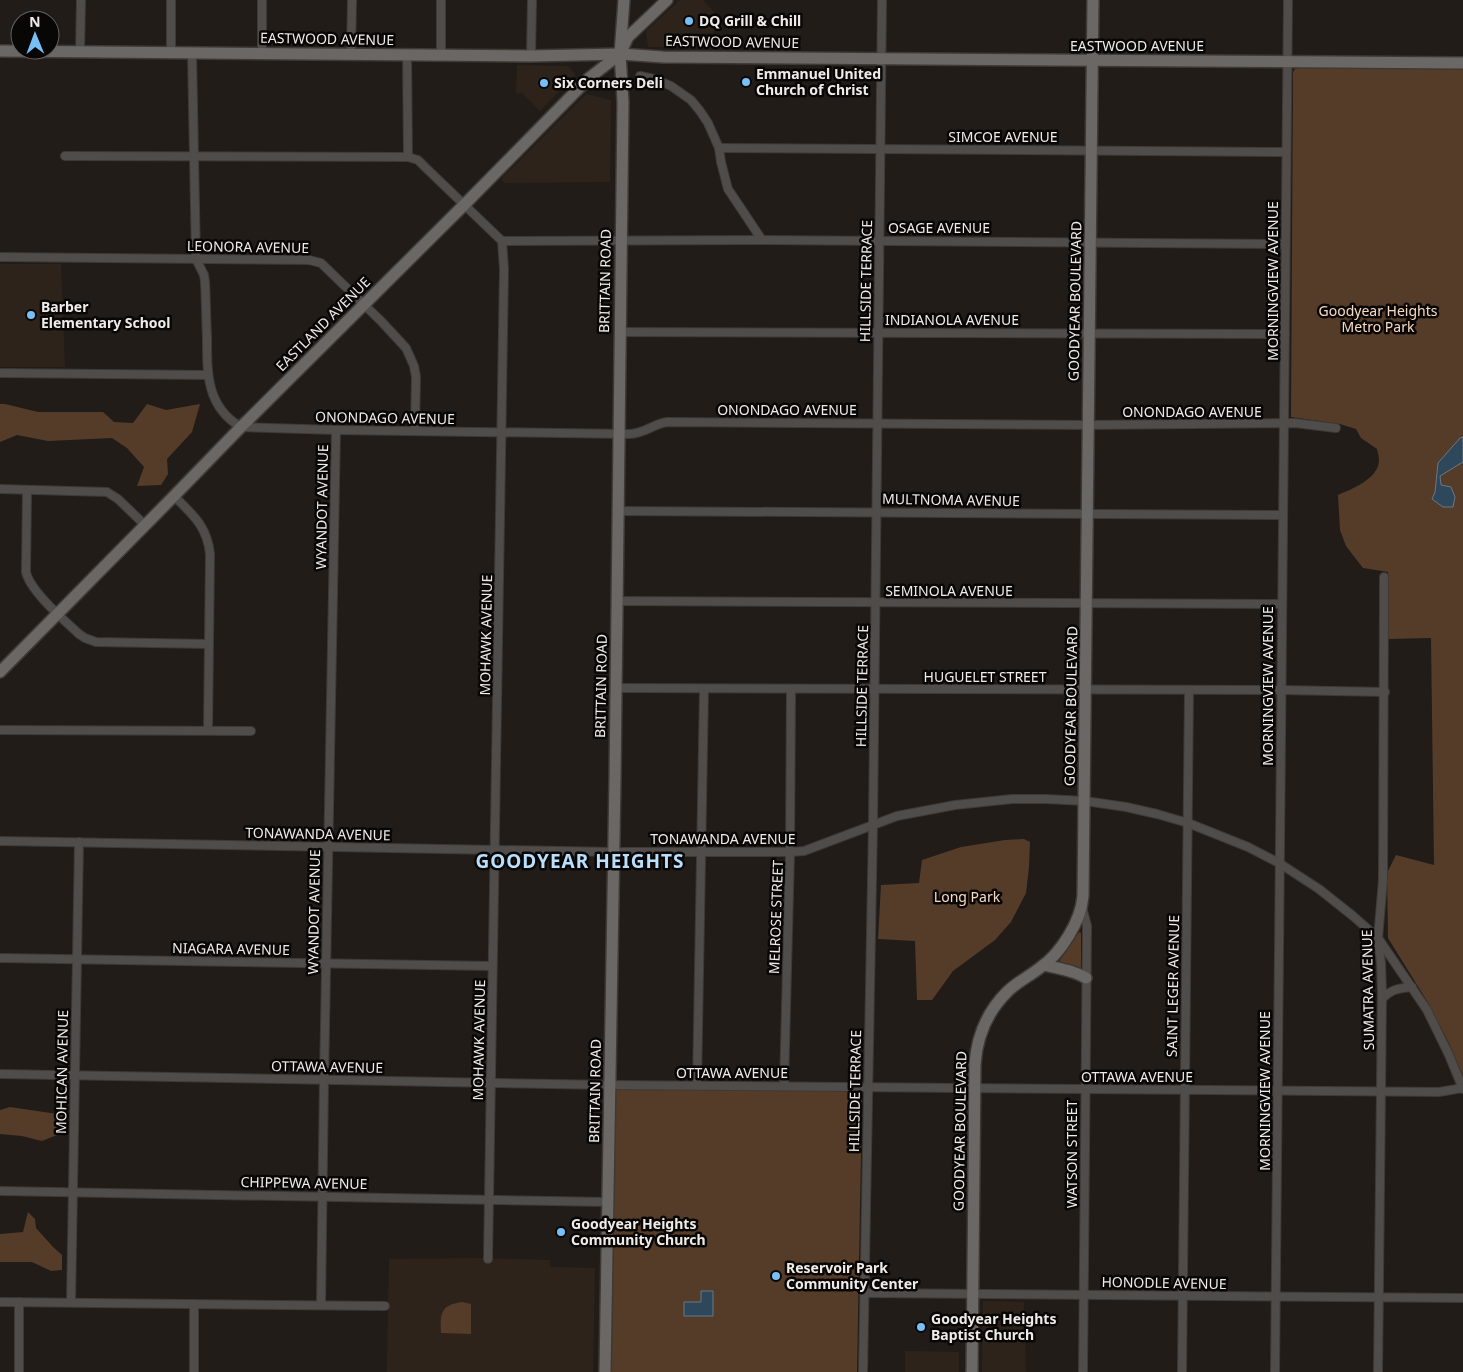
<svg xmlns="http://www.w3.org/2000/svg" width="1463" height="1372" viewBox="0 0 1463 1372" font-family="'Noto Sans',sans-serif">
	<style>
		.built { fill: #2d231b }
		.green { fill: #543c29 }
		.forest { fill: #553c29 }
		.water { fill: #2e475b; stroke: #687885 }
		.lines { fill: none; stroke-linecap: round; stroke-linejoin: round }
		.street-casing { stroke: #3e3935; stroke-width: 10 }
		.secondary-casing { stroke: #3e3935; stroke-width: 14 }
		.street { stroke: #4f4c4a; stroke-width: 8 }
		.secondary { stroke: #6b6764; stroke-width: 11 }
		.poi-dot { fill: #77bff7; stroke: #090706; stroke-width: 2 }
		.labels { text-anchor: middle; stroke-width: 5; stroke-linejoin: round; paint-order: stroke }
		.poi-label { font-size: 14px; font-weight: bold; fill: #eeebe8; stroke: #090706; text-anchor: start }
		.street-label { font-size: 14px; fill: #eeebe8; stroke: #090706 }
		.park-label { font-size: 14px; fill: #f8d9c2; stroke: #090706 }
		.district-label { font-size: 19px; font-weight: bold; letter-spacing: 1px; fill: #b8dffe; stroke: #090706 }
	</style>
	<rect width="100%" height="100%" fill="#211c18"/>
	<g class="built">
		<path d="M680 0H703L714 12V33H674V47H648L646 31Z"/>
		<path d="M517 65 568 66 575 75 540 111 522 93 516 94Z"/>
		<path d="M586 94 611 100 610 182 505 183 501 179Z"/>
		<path d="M0 264H61L65 367H0Z"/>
		<path d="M477 1258 550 1260V1267L595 1268 593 1372H387L389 1259Z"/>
		<path d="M983 1301 1024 1302 1026 1372H982Z"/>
		<path d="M905 1351 959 1352V1372H905Z"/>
	</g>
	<g class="green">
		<path d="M1024 839 1030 842 1029 867 1026 893 1011 922 995 940 953 971 932 1000H917L915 941 878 939 881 885 919 883 922 860 961 847 1005 840Z"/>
		<path d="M1079 932 1081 933V969L1058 963Z"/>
		<path d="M616 1087 857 1090 862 1098 857 1372H609L613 1090Z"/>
		<path d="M462 1302 471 1304V1334L441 1333C440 1314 440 1305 462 1302Z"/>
	</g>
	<g class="forest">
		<path d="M1303 67 1463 69V1076L1448 1041 1427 1001 1388 938 1387 873 1396 855 1434 865 1431 638 1387 639 1388 572 1363 568 1346 546 1340 530 1338 495C1352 489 1378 479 1379 461 1379 457 1378 453 1377 449L1361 438 1356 429 1340 424 1291 417 1293 77V72L1295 69Z"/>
		<path d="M0 404H5L38 412H103L114 422 133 423 147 404 166 410 200 404 192 432 167 459 168 474 161 485 137 486 144 467 127 448 112 438 48 441 17 435 0 442Z"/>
		<path d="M10 1107 64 1115V1125L57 1135 42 1141 22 1136 0 1134V1110Z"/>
		<path d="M28 1212 35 1219 36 1228 53 1247 62 1255V1270L51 1271 32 1262H0V1234L23 1232Z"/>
	</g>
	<g class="water">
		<path d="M1463 437V462L1440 476 1441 485 1451 487 1455 497 1453 507H1443L1432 499 1435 492 1438 463 1460 438Z"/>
		<path d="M701 1291H713V1316H684V1302H701Z"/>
	</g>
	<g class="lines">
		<g class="street-casing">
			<g id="street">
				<path d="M441 0V54"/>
				<path d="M80 52 81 0"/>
				<path d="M171 53V0"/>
				<path d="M192 53 196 259 204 275 205 282C206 300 206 319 207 337 207 372 206 407 241 427L336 430 629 434C644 434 653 424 667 422L1087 425 1295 423 1336 428"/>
				<path d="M262 53V0"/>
				<path d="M351 54 352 0"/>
				<path d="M407 55 408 157"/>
				<path d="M531 56 532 0"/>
				<path d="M640 76 654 79 671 86 691 100 700 111 708 123 719 148 721 162 728 189 762 240"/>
				<path d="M719 148 1286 152"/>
				<path d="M65 156 408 157 418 160 426 168 502 241 504 269 488 1259"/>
				<path d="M502 241 762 240 1285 244"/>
				<path d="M0 257 309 260 321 263 381 321 406 348 414 366 416 377 415 431"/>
				<path d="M620 332 1285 334"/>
				<path d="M0 373 207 375"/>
				<path d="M0 489 107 492 118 499 145 525"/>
				<path d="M27 491 26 572C30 591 64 620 79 634L85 638 96 642 208 644"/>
				<path d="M174 496C193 515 207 526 210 554L208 730"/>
				<path d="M618 511 1283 515"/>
				<path d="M617 601 1281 604"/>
				<path d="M616 688 1282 690 1385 692"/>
				<path d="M0 730 251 731"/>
				<path d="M0 841 613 852H790L804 851 897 816 955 805 1012 799H1046L1085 801 1126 807 1157 814 1188 823 1248 847 1279 863 1319 889 1353 916 1378 938 1427 1010 1449 1055 1463 1089"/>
				<path d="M1082 907 1087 926 1083 1372"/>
				<path d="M0 958 492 966"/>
				<path d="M1382 999C1391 989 1400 988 1412 987"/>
				<path d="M0 1074 609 1085 1439 1092 1463 1088"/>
				<path d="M697 1085 704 689"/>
				<path d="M784 1086 790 852 791 689"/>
				<path d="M0 1191 607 1202"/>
				<path d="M864 1293 1463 1298"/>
				<path d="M0 1302 385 1306"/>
				<path d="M19 1302V1372"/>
				<path d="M71 1302 79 842"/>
				<path d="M194 1304V1372"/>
				<path d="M321 1305 324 1080 336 430"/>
				<path d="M863 1372 873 824 882 0"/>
				<path d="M1182 1372 1189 691"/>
				<path d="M1275 1372 1288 0"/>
				<path d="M1378 1372 1382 993 1381 963 1378 938 1383 880 1384 577"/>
			</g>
		</g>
		<g class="secondary-casing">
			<g id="secondary">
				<path d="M0 51 531 56 620 54 663 57 1463 63"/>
				<path d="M0 672 174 496 241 427 465 204 589 78 620 54 628 37 667 0"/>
				<path d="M1044 965C1060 969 1073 970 1086 978"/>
				<path d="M605 1372 615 779 623 102 620 54 624 0"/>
				<path d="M972 1372 975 1064C977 1036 987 1012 1007 992 1017 982 1030 976 1041 967 1061 953 1081 921 1083 896L1093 0"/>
			</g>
		</g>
		<use href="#street" class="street"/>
		<use href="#secondary" class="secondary"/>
	</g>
	<g class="poi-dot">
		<circle cx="689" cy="21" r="5"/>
		<circle cx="746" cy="82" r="5"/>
		<circle cx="544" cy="83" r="5"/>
		<circle cx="31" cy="315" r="5"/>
		<circle cx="561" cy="1232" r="5"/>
		<circle cx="776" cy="1276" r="5"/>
		<circle cx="921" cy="1327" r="5"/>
	</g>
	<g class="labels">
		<g class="poi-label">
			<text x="699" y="26">DQ Grill &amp; Chill</text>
			<text x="756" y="79">Emmanuel United<tspan x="756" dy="16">Church of Christ</tspan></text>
			<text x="554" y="88">Six Corners Deli</text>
			<text x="41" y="312">Barber<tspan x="41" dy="16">Elementary School</tspan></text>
			<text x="571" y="1229">Goodyear Heights<tspan x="571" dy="16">Community Church</tspan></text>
			<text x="786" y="1273">Reservoir Park<tspan x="786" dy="16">Community Center</tspan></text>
			<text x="931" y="1324">Goodyear Heights<tspan x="931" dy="16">Baptist Church</tspan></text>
		</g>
		<g class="street-label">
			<text transform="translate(327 39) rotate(1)" y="5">EASTWOOD AVENUE</text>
			<text transform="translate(732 42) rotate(1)" y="5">EASTWOOD AVENUE</text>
			<text x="1137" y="51">EASTWOOD AVENUE</text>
			<text x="1003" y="142">SIMCOE AVENUE</text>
			<text x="939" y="233">OSAGE AVENUE</text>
			<text transform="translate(248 247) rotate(1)" y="5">LEONORA AVENUE</text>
			<text transform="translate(605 281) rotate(-89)" y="5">BRITTAIN ROAD</text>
			<text transform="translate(866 281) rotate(-89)" y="5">HILLSIDE TERRACE</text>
			<text transform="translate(1273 281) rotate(-90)" y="5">MORNINGVIEW AVENUE</text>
			<text transform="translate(1075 301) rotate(-89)" y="5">GOODYEAR BOULEVARD</text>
			<text x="952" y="325">INDIANOLA AVENUE</text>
			<text transform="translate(323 324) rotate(-45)" y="5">EASTLAND AVENUE</text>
			<text x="787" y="415">ONONDAGO AVENUE</text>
			<text x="1192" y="417">ONONDAGO AVENUE</text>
			<text transform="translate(385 418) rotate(1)" y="5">ONONDAGO AVENUE</text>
			<text transform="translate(951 500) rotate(1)" y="5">MULTNOMA AVENUE</text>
			<text transform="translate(322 507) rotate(-89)" y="5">WYANDOT AVENUE</text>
			<text x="949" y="596">SEMINOLA AVENUE</text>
			<text transform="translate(486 635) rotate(-89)" y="5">MOHAWK AVENUE</text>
			<text x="985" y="682">HUGUELET STREET</text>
			<text transform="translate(601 686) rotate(-89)" y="5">BRITTAIN ROAD</text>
			<text transform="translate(862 686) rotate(-89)" y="5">HILLSIDE TERRACE</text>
			<text transform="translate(1268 686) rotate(-90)" y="5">MORNINGVIEW AVENUE</text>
			<text transform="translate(1071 706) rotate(-89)" y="5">GOODYEAR BOULEVARD</text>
			<text transform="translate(318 834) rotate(1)" y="5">TONAWANDA AVENUE</text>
			<text x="723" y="844">TONAWANDA AVENUE</text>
			<text transform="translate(314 912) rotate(-89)" y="5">WYANDOT AVENUE</text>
			<text transform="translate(776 917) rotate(-88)" y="5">MELROSE STREET</text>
			<text transform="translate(231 949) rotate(1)" y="5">NIAGARA AVENUE</text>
			<text transform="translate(1173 986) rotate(-89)" y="5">SAINT LEGER AVENUE</text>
			<text transform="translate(1368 990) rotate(-91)" y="5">SUMATRA AVENUE</text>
			<text transform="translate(479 1040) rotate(-89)" y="5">MOHAWK AVENUE</text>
			<text transform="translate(327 1067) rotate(1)" y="5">OTTAWA AVENUE</text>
			<text transform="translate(62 1072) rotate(-89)" y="5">MOHICAN AVENUE</text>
			<text x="732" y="1078">OTTAWA AVENUE</text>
			<text x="1137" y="1082">OTTAWA AVENUE</text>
			<text transform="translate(595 1091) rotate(-89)" y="5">BRITTAIN ROAD</text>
			<text transform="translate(855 1091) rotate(-89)" y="5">HILLSIDE TERRACE</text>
			<text transform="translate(1265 1091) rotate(-90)" y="5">MORNINGVIEW AVENUE</text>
			<text transform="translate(960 1131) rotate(-89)" y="5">GOODYEAR BOULEVARD</text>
			<text transform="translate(1072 1154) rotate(-90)" y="5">WATSON STREET</text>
			<text transform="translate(304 1183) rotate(1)" y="5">CHIPPEWA AVENUE</text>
			<text transform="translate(1164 1283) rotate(1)" y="5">HONODLE AVENUE</text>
		</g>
		<g class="park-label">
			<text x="1378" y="316">Goodyear Heights<tspan x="1378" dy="16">Metro Park</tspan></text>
			<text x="967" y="902">Long Park</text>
		</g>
		<g class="district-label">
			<text x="580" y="868">GOODYEAR HEIGHTS</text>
		</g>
	</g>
	<g transform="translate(35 35) rotate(359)"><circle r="24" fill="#090706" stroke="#656260"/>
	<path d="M0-4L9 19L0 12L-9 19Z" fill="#77bff7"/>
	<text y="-8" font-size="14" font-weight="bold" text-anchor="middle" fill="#eeebe8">N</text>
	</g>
</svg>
